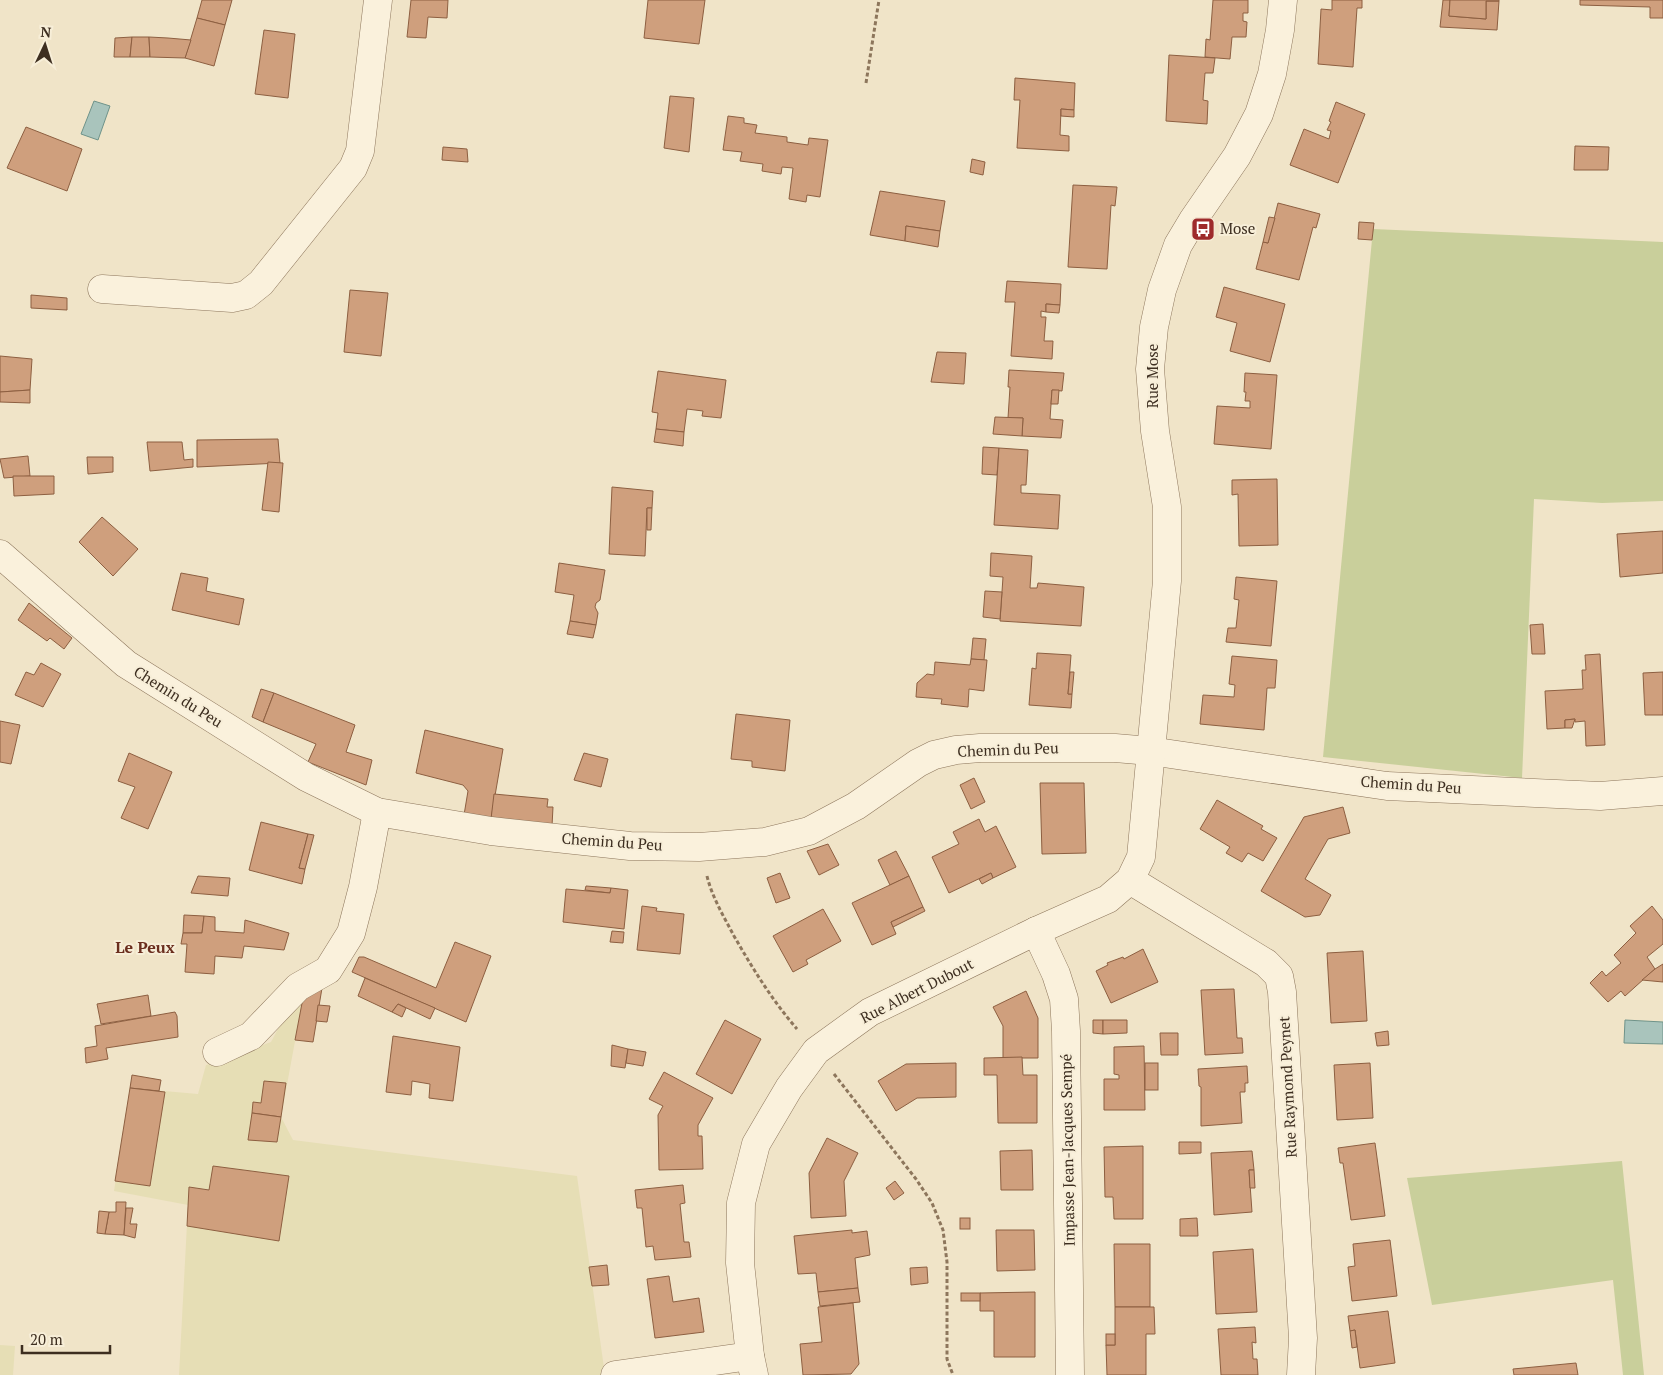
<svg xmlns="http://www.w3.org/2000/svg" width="1663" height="1375" viewBox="0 0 1663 1375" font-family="'PT Serif',serif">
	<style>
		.farmland { fill: #e6deb5 }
		.green { fill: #c9cf9b }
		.water { fill: #a9c4bc; stroke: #6f938a }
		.building { fill: #cf9f7d; stroke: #8d5f41 }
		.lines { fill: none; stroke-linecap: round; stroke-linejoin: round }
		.minor-casing { stroke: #8d765c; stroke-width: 29 }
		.path { stroke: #8d765c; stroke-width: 3; stroke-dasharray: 4 2.5; stroke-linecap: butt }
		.minor { stroke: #faf1dc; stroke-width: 28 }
		.labels { text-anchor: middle; stroke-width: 4; stroke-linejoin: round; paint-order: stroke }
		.poi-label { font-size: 15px; fill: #3d2e20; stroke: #f7eed8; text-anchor: start }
		.street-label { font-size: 15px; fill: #3d2e20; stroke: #f7eed8 }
		.neighbourhood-label { font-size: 16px; font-weight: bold; fill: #6b2e1e; stroke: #f7eed8 }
	</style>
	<rect width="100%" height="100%" fill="#f0e4c8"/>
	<g class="farmland">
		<path d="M303 998 281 1117 293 1140 577 1176 605 1375H179L188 1205 114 1191 130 1088 198 1094 206 1065 240 1055 244 1052 271 1042 279 1027Z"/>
		<path d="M0 1345 15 1346 13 1375H0Z"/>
	</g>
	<g class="green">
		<path d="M1373 229 1663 242V501L1602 503 1534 499 1522 778 1323 757Z"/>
		<path d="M1622 1161 1644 1375H1623L1613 1280 1432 1305 1407 1178Z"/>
	</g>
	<g class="water">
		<path d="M94 101 110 106 98 140 81 134Z"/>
		<path d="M1625 1020 1663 1022V1044L1624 1043Z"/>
	</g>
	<g class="building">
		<path d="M202 0H232L225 25 197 18Z"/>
		<path d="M411 0H448L447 18 428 17 426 38 407 37Z"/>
		<path d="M648 0H705L699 44 644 38Z"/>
		<path d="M1213 0H1248V13H1243V21L1247 22 1246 37H1232L1230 59 1205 57 1206 39 1210 40Z"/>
		<path d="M1332 0H1362V8H1357L1353 67 1318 64 1321 9 1332 10Z"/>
		<path d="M1443 0H1450L1449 16 1486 19V1H1499L1497 30 1440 27Z"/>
		<path d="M1450 0H1499V1H1486V19L1449 16Z"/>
		<path d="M1580 0H1663V18H1650V7L1580 5Z"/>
		<path d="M197 18 225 25 214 66 185 58Z"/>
		<path d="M264 30 295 34 288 98 255 94Z"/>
		<path d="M132 37 130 57H114L115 38Z"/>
		<path d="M132 37H149L150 57H130Z"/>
		<path d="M149 37 168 38 191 40 185 58 150 57Z"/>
		<path d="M1169 55 1215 58 1213 73H1205L1203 100 1208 101 1207 124 1166 121Z"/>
		<path d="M1015 78 1075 83 1074 110 1061 109 1060 135 1069 136V151L1017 148 1020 100H1014Z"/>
		<path d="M670 96 694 98 689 152 664 148Z"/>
		<path d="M1336 102 1365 114 1338 183 1290 165 1304 129 1329 139 1331 131 1327 130 1331 122 1329 121Z"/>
		<path d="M1061 109 1074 110V117L1061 116Z"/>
		<path d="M728 116 744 118V123L757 125 755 133 787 137V142L808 145 809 138 828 140 820 197 807 195 806 202 789 199 793 168 782 167 781 174 762 171 763 164 740 161 742 152 723 150Z"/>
		<path d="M26 127 82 149 67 191 7 168Z"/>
		<path d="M1575 146 1609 147 1608 170H1574Z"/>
		<path d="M443 147 467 149 468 162 442 160Z"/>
		<path d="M972 159 985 162 983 175 970 172Z"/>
		<path d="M1073 185 1117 187 1115 206 1111 205 1107 269 1068 267Z"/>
		<path d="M880 191 945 201 940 231 906 226 905 241 870 235Z"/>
		<path d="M1278 203 1320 214 1316 228 1313 227 1299 280 1256 269 1263 242 1268 243Z"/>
		<path d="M1269 217 1275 218 1268 243 1263 242Z"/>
		<path d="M1359 222 1374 223 1372 240 1358 239Z"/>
		<path d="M906 226 940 231 938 247 905 241Z"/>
		<path d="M1007 281 1061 284 1060 305 1046 304V312L1041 311V317H1046L1044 341H1053L1052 359 1011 356 1015 302H1005Z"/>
		<path d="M1224 287 1285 304 1270 362 1230 351 1237 323 1216 317Z"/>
		<path d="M350 290 388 293 381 356 344 352Z"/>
		<path d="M31 295 67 298V310L31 308Z"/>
		<path d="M1046 304 1060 305 1059 313 1046 312Z"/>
		<path d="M937 352 966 353 964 384 931 382Z"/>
		<path d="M0 356 32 359 30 390 0 392Z"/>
		<path d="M1009 370 1064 373 1062 391 1052 390 1050 419 1063 420 1061 438 1022 436 1023 418H1008L1010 387H1008Z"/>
		<path d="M658 371 726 380 721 418 702 416 703 411 687 409 684 432 656 429 658 413 652 412Z"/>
		<path d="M1245 373 1277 375 1271 449 1214 444 1217 406 1250 408V401H1245L1246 392H1244Z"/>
		<path d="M30 390V403L0 402V392Z"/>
		<path d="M1052 390H1059L1058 404H1051Z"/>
		<path d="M995 417 1023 418 1022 436 993 434Z"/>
		<path d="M656 429 684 432 683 446 654 442Z"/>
		<path d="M278 439 280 463 197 467V440Z"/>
		<path d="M147 442H182L184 460 193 459V467L150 471Z"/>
		<path d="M983 447 999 448 997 475 982 474Z"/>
		<path d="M999 448 1028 450 1026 485H1021V493L1060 495 1058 529 994 525Z"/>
		<path d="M28 456 30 476 4 478 0 459Z"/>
		<path d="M87 457H113V472L88 474Z"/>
		<path d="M268 462 283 463 279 512 262 510Z"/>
		<path d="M13 476H54V494L14 496Z"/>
		<path d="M1277 479 1278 545 1239 546 1238 494 1232 495V480Z"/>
		<path d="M612 487 653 491 652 508H647L645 556 609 554Z"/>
		<path d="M647 508H652L651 530H647Z"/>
		<path d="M102 517 138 549 113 576 79 542Z"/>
		<path d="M1663 531V573L1620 577 1617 534Z"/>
		<path d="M991 553 1032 556 1030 588H1037L1038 583 1084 587 1081 626 1000 621 1003 577 990 576Z"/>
		<path d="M559 563 605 570 600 600 596 603 595 607 598 613 596 625 570 621 574 595 555 592Z"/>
		<path d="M181 573 208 578 206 591 244 599 239 625 172 610Z"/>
		<path d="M1236 577 1277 581 1271 646 1226 642 1228 628H1236L1239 600 1234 599Z"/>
		<path d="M985 591 1002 592 1000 619 983 617Z"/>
		<path d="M29 603 72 638 64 649 50 638 47 641 18 620Z"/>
		<path d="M570 621 596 625 593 638 567 634Z"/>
		<path d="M1543 624 1545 654H1532L1530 625Z"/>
		<path d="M973 638 986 639 984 660 971 659Z"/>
		<path d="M1037 653 1071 655 1068 694H1072L1071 708 1029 705 1032 668 1036 669Z"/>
		<path d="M1600 654 1605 745 1586 746 1585 721 1575 722V719L1565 720V728L1547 729 1545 691 1583 689 1582 670H1586L1585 655Z"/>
		<path d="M1232 656 1277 660 1275 688H1267L1264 730 1200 724 1203 695 1234 697 1235 685 1229 684Z"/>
		<path d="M971 659 987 660 984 691 969 689 968 707 941 704 942 699 916 697 917 683 927 674 934 675 935 662 970 665Z"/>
		<path d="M41 663 61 674 43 707 15 695 26 672 34 675Z"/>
		<path d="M1070 672H1074L1072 694H1068Z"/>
		<path d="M1663 672V715H1645L1643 673Z"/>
		<path d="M261 689 274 693 263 722 252 717Z"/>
		<path d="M274 693 355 725 346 752 372 760 366 785 308 762 316 744 263 722Z"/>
		<path d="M736 714 790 720 785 771 752 767V761L731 759Z"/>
		<path d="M1575 719 1572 728H1565V720Z"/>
		<path d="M0 721 20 725 11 764 0 762Z"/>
		<path d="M425 730 503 749 491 819 464 815 468 791 463 785 416 773Z"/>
		<path d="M129 753 172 772 148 829 121 818 135 787 118 781Z"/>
		<path d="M584 753 608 759 601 787 574 780Z"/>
		<path d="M974 778 985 802 971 809 960 785Z"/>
		<path d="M1040 783H1084L1086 853 1042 854Z"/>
		<path d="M494 794 548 799 547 807H553L552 826 491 819Z"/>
		<path d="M1217 800 1263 826 1261 829 1277 838 1263 861 1248 853 1242 862 1226 853 1230 847 1200 829Z"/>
		<path d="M1343 807 1350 833 1328 839 1305 879 1331 895 1320 915 1305 917 1261 891 1304 817Z"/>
		<path d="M979 819 985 832 996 826 1016 867 993 878 991 873 949 893 932 857 959 844 953 832Z"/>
		<path d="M261 822 308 834 299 868 305 869 302 884 249 870Z"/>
		<path d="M308 834 314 835 305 869 299 868Z"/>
		<path d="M828 844 839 865 819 875 807 851Z"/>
		<path d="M896 851 909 876 890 885 878 860Z"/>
		<path d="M780 873 790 898 776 903 767 878Z"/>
		<path d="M991 873 993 878 982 884 979 879Z"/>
		<path d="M198 876 230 878 228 896 191 893Z"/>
		<path d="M909 876 923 907 891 922 896 934 872 945 852 903Z"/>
		<path d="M586 886 611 888 610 893 585 890Z"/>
		<path d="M611 888 628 890 624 929 563 922 566 889 610 893Z"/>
		<path d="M642 906 657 908 656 911 684 914 680 954 637 950Z"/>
		<path d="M1652 906 1663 920V944L1647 957 1655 969 1625 996 1621 991 1608 1002 1590 983 1602 971 1606 976 1621 963 1614 955 1636 933 1630 926Z"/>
		<path d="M923 907 925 911 893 927 891 922Z"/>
		<path d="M823 909 841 941 806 960 808 964 793 972 773 936Z"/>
		<path d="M184 915 204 916 202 933H183Z"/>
		<path d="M204 916 215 917V931L244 933 245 920 289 933 284 950 244 946 242 958 215 956 214 974 185 972 187 944H181L183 933H202Z"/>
		<path d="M612 931 624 932 623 943 610 942Z"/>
		<path d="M455 942 491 956 466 1022 352 972 359 957H364L436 988Z"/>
		<path d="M1143 949 1158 982 1111 1003 1096 971 1108 965 1107 963 1123 957 1124 959Z"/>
		<path d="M1363 951 1367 1021 1331 1023 1327 953Z"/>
		<path d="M1663 964V982L1642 980 1655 969Z"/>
		<path d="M365 978 435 1008 430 1019 398 1004 392 1012 358 996Z"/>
		<path d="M322 988 313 1042 295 1040 303 998Z"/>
		<path d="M1234 989 1237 1038H1242L1243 1053 1205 1055 1201 990Z"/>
		<path d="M1026 991 1038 1018V1058H1003V1026L993 1007Z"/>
		<path d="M148 995 151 1016 101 1024 97 1004Z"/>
		<path d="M398 1004 406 1008 402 1017 392 1012Z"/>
		<path d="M318 1005 330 1006 327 1022 316 1021Z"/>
		<path d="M175 1012 177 1016 178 1037 106 1048 108 1059 86 1063 85 1048 97 1046 95 1026Z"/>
		<path d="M725 1020 761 1039 732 1094 696 1074Z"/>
		<path d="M1093 1020H1103V1034L1093 1033Z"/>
		<path d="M1103 1020H1127V1033L1103 1034Z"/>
		<path d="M1388 1031 1389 1045 1377 1046 1375 1033Z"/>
		<path d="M1160 1033H1178V1055H1161Z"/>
		<path d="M393 1036 460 1047 453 1101 429 1098 430 1084 412 1081 411 1095 386 1092Z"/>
		<path d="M612 1045 628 1049 625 1068 611 1066Z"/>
		<path d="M1144 1046 1145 1110H1104V1079H1119V1075L1114 1074V1047Z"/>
		<path d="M628 1049 646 1052 643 1066 626 1063Z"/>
		<path d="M1022 1057 1023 1075H1037V1123H998L997 1075H984V1058Z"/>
		<path d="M956 1063V1097L917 1098 896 1111 878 1081 906 1064Z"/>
		<rect x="1145" y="1063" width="13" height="27"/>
		<path d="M1370 1063 1373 1118 1337 1120 1334 1065Z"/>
		<path d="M1247 1066 1248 1083H1245V1092H1240L1242 1123 1201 1126V1087L1199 1086 1198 1069Z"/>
		<path d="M664 1072 713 1098 698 1125V1136H702L703 1169 659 1170 658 1115 663 1106 649 1099Z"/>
		<path d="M132 1075 161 1080 159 1091 130 1088Z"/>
		<path d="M264 1081 286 1083 281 1117 252 1113 253 1102 261 1103Z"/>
		<path d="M130 1088 165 1092 150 1186 115 1181Z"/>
		<path d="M252 1113 281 1117 277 1142 248 1140Z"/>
		<path d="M827 1138 858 1153 844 1181 846 1216 811 1218 809 1173Z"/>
		<path d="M1179 1142H1201V1153L1179 1154Z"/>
		<path d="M1375 1143 1385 1216 1351 1220 1343 1163H1340L1338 1148Z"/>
		<path d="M1143 1146V1219H1114L1113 1197H1105L1104 1147Z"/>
		<path d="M1032 1150 1033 1190H1001L1000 1151Z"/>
		<path d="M1252 1151 1254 1170H1249L1252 1212 1214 1215 1211 1153Z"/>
		<path d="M213 1166 289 1176 279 1241 187 1226 189 1187 209 1190Z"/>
		<path d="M1249 1170H1254L1255 1188H1250Z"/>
		<path d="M895 1181 904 1193 894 1200 886 1188Z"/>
		<path d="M683 1185 685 1203 680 1204 684 1242H689L691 1257 655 1260 653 1246 646 1247 642 1208H637L635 1190Z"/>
		<path d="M116 1202H126L124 1235 105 1234 109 1212H116Z"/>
		<path d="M126 1208H133L130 1224H137L135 1238 124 1235Z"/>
		<path d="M99 1211 109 1212 105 1234 97 1233Z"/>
		<rect x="960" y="1218" width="10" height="11"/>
		<path d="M1197 1218 1198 1236H1180V1219Z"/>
		<path d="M852 1230V1233L867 1231 870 1255 855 1258 858 1288 818 1292 816 1273 798 1274 794 1236Z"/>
		<path d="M996 1230H1034L1035 1270 997 1271Z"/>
		<path d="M1390 1240 1397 1296 1352 1301 1348 1267 1355 1266 1353 1244Z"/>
		<path d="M1114 1244H1150V1307H1115Z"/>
		<path d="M1253 1249 1257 1312 1216 1314 1213 1252Z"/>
		<path d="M607 1265 609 1285 592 1286 589 1267Z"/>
		<path d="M927 1267 928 1283 911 1285 910 1268Z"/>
		<path d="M669 1276 673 1302 699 1298 704 1332 655 1338 647 1279Z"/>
		<path d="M858 1288 860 1302 820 1306 818 1292Z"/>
		<path d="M1035 1292V1357H994V1311H980V1293Z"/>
		<rect x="961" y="1293" width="19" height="8"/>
		<path d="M853 1303 859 1364 851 1374 803 1375 800 1344 822 1342 818 1307Z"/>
		<path d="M1115 1307H1154L1155 1334H1146V1375H1107L1106 1345H1115Z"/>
		<path d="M1388 1311 1395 1363 1360 1368 1355 1330 1350 1331 1348 1316Z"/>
		<path d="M1255 1327 1256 1343 1252 1342 1253 1359H1257L1258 1375H1221L1218 1329Z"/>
		<path d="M1355 1330 1357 1347 1352 1348 1350 1331Z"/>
		<rect x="1106" y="1334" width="9" height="11"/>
		<path d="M1576 1363 1578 1375H1514L1513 1369Z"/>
	</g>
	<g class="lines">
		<g class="minor-casing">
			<g id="minor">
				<path d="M102 289 232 298 246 295 261 283 353 168 360 151 378 0"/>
				<path d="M0 554 126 664 306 777 377 812 491 831 630 846 699 847 765 842 809 831 856 806 918 763 934 755 956 750 980 748H1115L1150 751 1387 786 1600 796 1663 791"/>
				<path d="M1130 880 1266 963 1279 976 1282 992 1303 1338 1301 1375"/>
				<path d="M1036 931 1056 974 1064 999 1066 1031 1070 1375"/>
				<path d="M217 1052 251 1036 298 987 328 970 351 933 363 887 377 812"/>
				<path d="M615 1375 750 1356"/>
				<path d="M754 1375 750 1356 740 1263 741 1203 756 1144 789 1088 816 1051 870 1012 1036 931 1108 899 1130 880 1141 857 1167 581V507L1155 431 1150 369 1154 327 1162 290 1178 245 1193 220 1237 156 1259 114 1272 74 1280 30 1283 0"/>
			</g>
		</g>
		<g class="path">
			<path d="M866 83 879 0"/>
			<path d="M707 876C712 897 724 917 734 936 753 969 772 1000 797 1029"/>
			<path d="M834 1074 916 1179 932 1203 943 1230 947 1262V1359L953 1375"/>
		</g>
		<use href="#minor" class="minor"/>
	</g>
	<defs>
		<g id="bus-square" transform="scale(1.25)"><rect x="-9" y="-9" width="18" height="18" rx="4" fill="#9e2a2b" stroke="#f7eed8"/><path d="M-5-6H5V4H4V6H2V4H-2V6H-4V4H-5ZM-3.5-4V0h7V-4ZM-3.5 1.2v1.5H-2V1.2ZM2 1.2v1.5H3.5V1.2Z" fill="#fff"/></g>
	</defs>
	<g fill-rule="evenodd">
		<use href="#bus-square" x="1203" y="229"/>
	</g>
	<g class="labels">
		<g class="poi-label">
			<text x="1220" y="234">Mose</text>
		</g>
		<g class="street-label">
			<text transform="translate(1153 376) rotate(-90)" y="5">Rue Mose</text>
			<text transform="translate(178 697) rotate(32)" y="5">Chemin du Peu</text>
			<text transform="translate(1008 750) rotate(-2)" y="5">Chemin du Peu</text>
			<text transform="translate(1411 785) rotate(4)" y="5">Chemin du Peu</text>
			<text transform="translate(612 842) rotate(4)" y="5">Chemin du Peu</text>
			<text transform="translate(917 991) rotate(-27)" y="5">Rue Albert Dubout</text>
			<text transform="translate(1288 1087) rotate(-93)" y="5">Rue Raymond Peynet</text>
			<text transform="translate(1068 1150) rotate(-91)" y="5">Impasse Jean-Jacques Sempé</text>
		</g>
		<g class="neighbourhood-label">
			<text x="145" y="953">Le Peux</text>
		</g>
	</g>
	<g transform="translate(45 45) rotate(4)" stroke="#f7eed8" stroke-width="4" paint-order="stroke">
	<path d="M0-4L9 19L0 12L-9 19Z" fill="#3d2e20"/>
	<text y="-8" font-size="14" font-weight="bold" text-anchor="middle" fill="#3d2e20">N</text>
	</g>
	<path d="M22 1345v8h88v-8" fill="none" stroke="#3d2e20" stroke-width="2.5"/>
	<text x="30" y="1345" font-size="15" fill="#3d2e20" stroke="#f7eed8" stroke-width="4" paint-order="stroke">20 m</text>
</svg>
